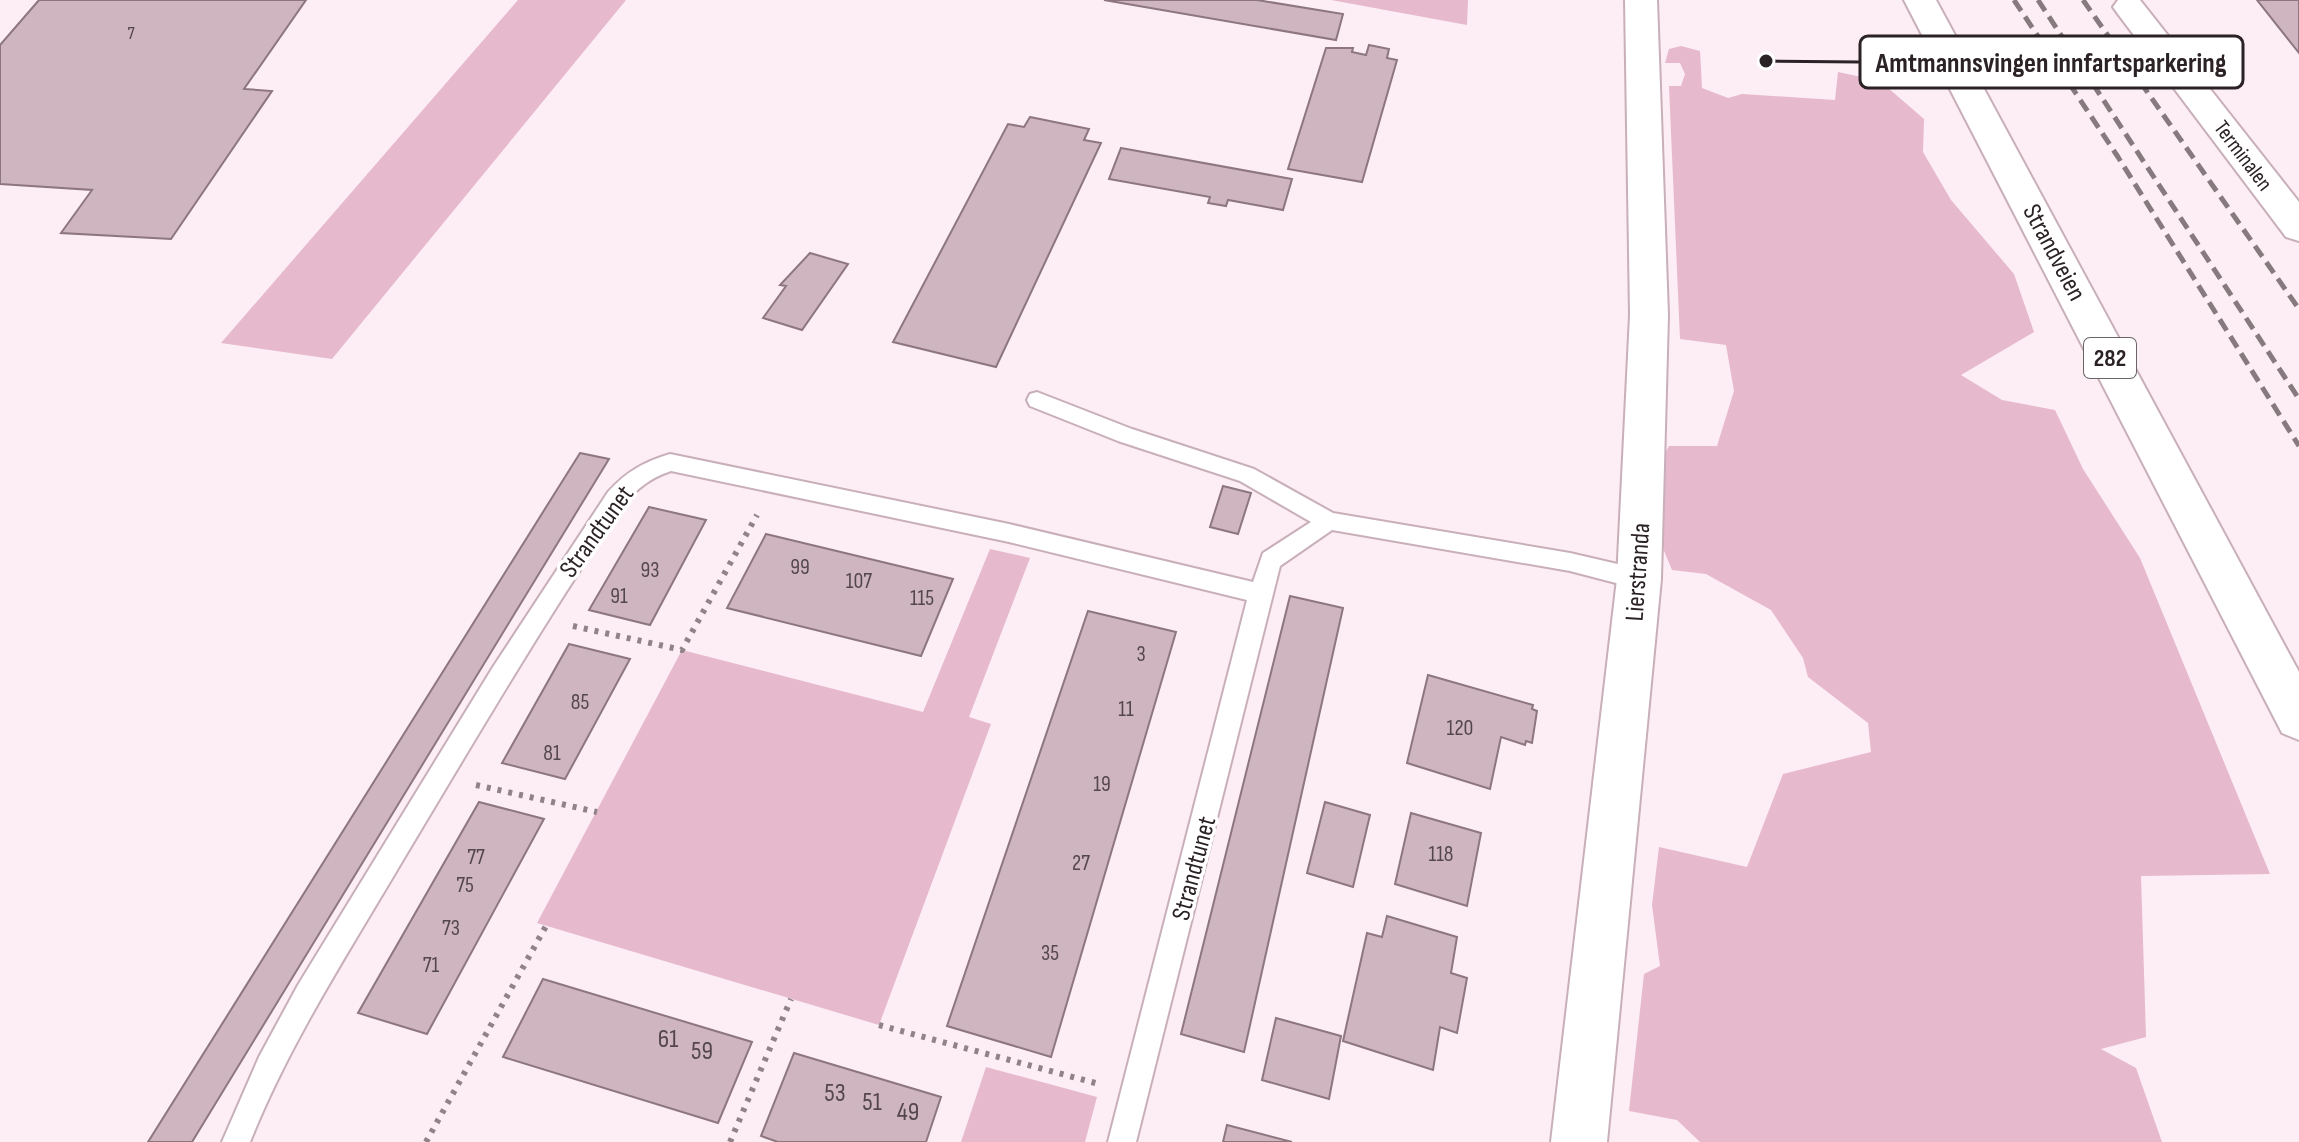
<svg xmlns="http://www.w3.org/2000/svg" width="2299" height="1142" viewBox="0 0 2299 1142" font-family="'Sofia Sans Condensed',sans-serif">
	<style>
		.green { fill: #e6b9cd }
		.building { fill: #ceb5bf; stroke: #8d7680; stroke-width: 2 }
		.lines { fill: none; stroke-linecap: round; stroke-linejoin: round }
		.lane-casing { stroke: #c8afb9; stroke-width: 4 }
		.street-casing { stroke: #c8afb9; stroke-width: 4 }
		.primary-casing { stroke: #c8afb9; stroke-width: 4 }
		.path { stroke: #8f8388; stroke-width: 6; stroke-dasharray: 4 7; stroke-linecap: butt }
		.lane { fill: #fff; fill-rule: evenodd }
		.street { fill: #fff; fill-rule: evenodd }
		.primary { fill: #fff; fill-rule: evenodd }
		.rail { stroke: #867a7f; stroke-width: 5; stroke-dasharray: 13 7; stroke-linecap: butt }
		.labels { text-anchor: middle; stroke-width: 7; stroke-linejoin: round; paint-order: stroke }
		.far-number-label { font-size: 18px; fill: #54474c }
		.far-street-label { font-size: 22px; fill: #2b2226; stroke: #fff }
		.number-label { font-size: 22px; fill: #54474c }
		.shield { fill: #fff; stroke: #6b6467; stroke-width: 2 }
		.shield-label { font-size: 24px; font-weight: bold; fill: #2b2226 }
		.street-label { font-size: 26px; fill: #2b2226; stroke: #fff }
		.near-number-label { font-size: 26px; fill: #54474c }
		.leader { fill: none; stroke: #2b2226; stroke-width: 3 }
		.callout-dot { fill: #2b2226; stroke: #fff; stroke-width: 3 }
		.callout { fill: #fff; stroke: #2b2226; stroke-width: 3 }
		.callout-label { font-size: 28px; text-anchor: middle; font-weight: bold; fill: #2b2226 }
	</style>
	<rect width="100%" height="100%" fill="#fdedf4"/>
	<g class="green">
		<path d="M518 0H626L332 359 221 343Z"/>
		<path d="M1332 0H1468L1467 25 1331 0Z"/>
		<path d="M1681 46 1700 51 1702 88 1728 98 1742 94 1835 100 1838 72 1880 81 1924 119 1923 152 1951 200 2014 274 2034 332 1961 375 2002 400 2055 410 2083 469 2140 558 2270 874 2141 876 2146 1037 2101 1049 2136 1068 2162 1142H1700L1677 1120 1629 1111 1644 974 1660 966 1652 905 1659 847 1747 867 1783 774 1871 752 1868 723 1808 677 1803 658 1771 610 1706 574 1672 570 1652 522 1656 470 1669 446H1717L1734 391 1726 345 1680 339 1669 86H1681L1685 74 1680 63H1665L1669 49Z"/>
		<path d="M990 549 1030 558 969 717 991 724 879 1025 537 923 682 650 923 712Z"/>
		<path d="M986 1067 1097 1097 1085 1142H961Z"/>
	</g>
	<g class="building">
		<path d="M39 0H306L244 89 272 91 171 239 61 233 92 190 0 184V45Z"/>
		<path d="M1104 0H1257L1343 14 1336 40Z"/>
		<path d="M2257 0H2299V53Z"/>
		<path d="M1369 45 1389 49 1387 58 1397 60 1362 182 1288 169 1326 48H1353L1352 52 1366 55Z"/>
		<path d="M1030 117 1089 129 1084 140 1101 143 996 367 893 342 1008 124 1024 127Z"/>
		<path d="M1121 148 1292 179 1283 210 1228 200 1226 206 1208 203 1210 197 1109 179Z"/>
		<path d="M810 253 848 264 802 330 763 318 786 286 780 285Z"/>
		<path d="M580 453 609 459 192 1142H148Z"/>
		<path d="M1223 486 1251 493 1238 534 1210 527Z"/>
		<path d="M649 507 706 520 650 625 589 610Z"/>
		<path d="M766 534 953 579 921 656 727 608Z"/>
		<path d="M1290 596 1343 608 1244 1052 1181 1034Z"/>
		<path d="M1088 611 1176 632 1051 1057 947 1026Z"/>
		<path d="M569 644 630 659 565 779 502 763Z"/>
		<path d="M1428 675 1533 705 1532 709 1537 711 1532 743 1526 741 1525 745 1501 737 1490 789 1407 763Z"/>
		<path d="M479 802 544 819 427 1034 358 1013Z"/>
		<path d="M1325 802 1370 815 1353 887 1307 873Z"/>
		<path d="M1411 813 1481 833 1467 906 1395 884Z"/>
		<path d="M1387 916 1457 937 1451 973 1467 978 1457 1033 1440 1027 1433 1070 1343 1041 1367 933 1382 937Z"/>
		<path d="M543 979 752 1042 718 1123 503 1057Z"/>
		<path d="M1276 1018 1341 1036 1329 1099 1262 1080Z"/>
		<path d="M794 1053 941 1097 926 1142H778L761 1136Z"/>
		<path d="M1227 1125 1292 1142H1223Z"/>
	</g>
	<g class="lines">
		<g class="lane-casing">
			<path id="lane" d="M1037 392 1132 429 1254 469 1333 513 1570 553 1639 569 1647 572 1650 579 1647 586 1639 589 1570 571 1332 530 1280 566 1136 1142H1108L1247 600 1009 542 671 471C650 478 638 488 624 504 545 620 475 740 403 860 349 952 290 1042 250 1142H222L259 1057 298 985 493 667 608 492C627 471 644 462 670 454L1009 524 1253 582 1263 553 1311 522 1240 481 1118 441 1030 406 1027 400 1030 394Z"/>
		</g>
		<g class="street-casing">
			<g id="street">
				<path d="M1625 0H1657L1668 315 1661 579 1607 1142H1551L1617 579 1630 315Z"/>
				<path d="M2118 0H2140L2299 202V241L2286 237 2118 14 2113 7Z"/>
			</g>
		</g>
		<g class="primary-casing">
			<path id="primary" d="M1904 0H1936L2299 672V740L2282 733Z"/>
		</g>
		<g class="path">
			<path d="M573 626 682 650 757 515"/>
			<path d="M476 785 597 812"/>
			<path d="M879 1025 1099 1084"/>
			<path d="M426 1142 546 926"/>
			<path d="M730 1142 791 999"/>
		</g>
		<use href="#lane" class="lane"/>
		<use href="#street" class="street"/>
		<use href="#primary" class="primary"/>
		<g class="rail">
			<path d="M2014 0 2118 157 2299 446"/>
			<path d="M2038 0 2299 399"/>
			<path d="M2083 0 2299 309"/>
		</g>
	</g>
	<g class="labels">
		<g class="far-number-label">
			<text x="131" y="39">7</text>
		</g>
		<g class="far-street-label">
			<text transform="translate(2244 155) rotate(53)" y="8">Terminalen</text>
		</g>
		<g class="number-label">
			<text x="800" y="574">99</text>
			<text x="650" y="577">93</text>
			<text x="859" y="588">107</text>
			<text x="619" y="603">91</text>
			<text x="922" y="605">115</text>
			<text x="1141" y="661">3</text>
			<text x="580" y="709">85</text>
			<text x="1126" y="716">11</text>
			<text x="1460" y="735">120</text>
			<text x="552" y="760">81</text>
			<text x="1102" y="791">19</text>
			<text x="1441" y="861">118</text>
			<text x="476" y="864">77</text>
			<text x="1081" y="870">27</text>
			<text x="465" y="892">75</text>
			<text x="451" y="935">73</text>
			<text x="1050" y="960">35</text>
			<text x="431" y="972">71</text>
		</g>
		<rect class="shield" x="2084" y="338" width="52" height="40" rx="6"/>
		<g class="shield-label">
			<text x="2110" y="366">282</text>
		</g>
		<g class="street-label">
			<text transform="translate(2055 252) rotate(62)" y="9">Strandveien</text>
			<text transform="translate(596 531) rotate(-54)" y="9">Strandtunet</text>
			<text transform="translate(1637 572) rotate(-86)" y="9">Lierstranda</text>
			<text transform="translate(1193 868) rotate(-75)" y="9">Strandtunet</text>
		</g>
		<g class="near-number-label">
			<text x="668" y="1047">61</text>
			<text x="702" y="1059">59</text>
			<text x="835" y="1101">53</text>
			<text x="872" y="1110">51</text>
			<text x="908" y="1120">49</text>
		</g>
	</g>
	<path class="leader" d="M1766 61L1860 62"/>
	<circle class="callout-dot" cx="1766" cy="61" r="8"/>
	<rect class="callout" x="1860" y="36" width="383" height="52" rx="8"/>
	<g class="callout-label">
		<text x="2051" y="72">Amtmannsvingen innfartsparkering</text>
	</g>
</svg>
